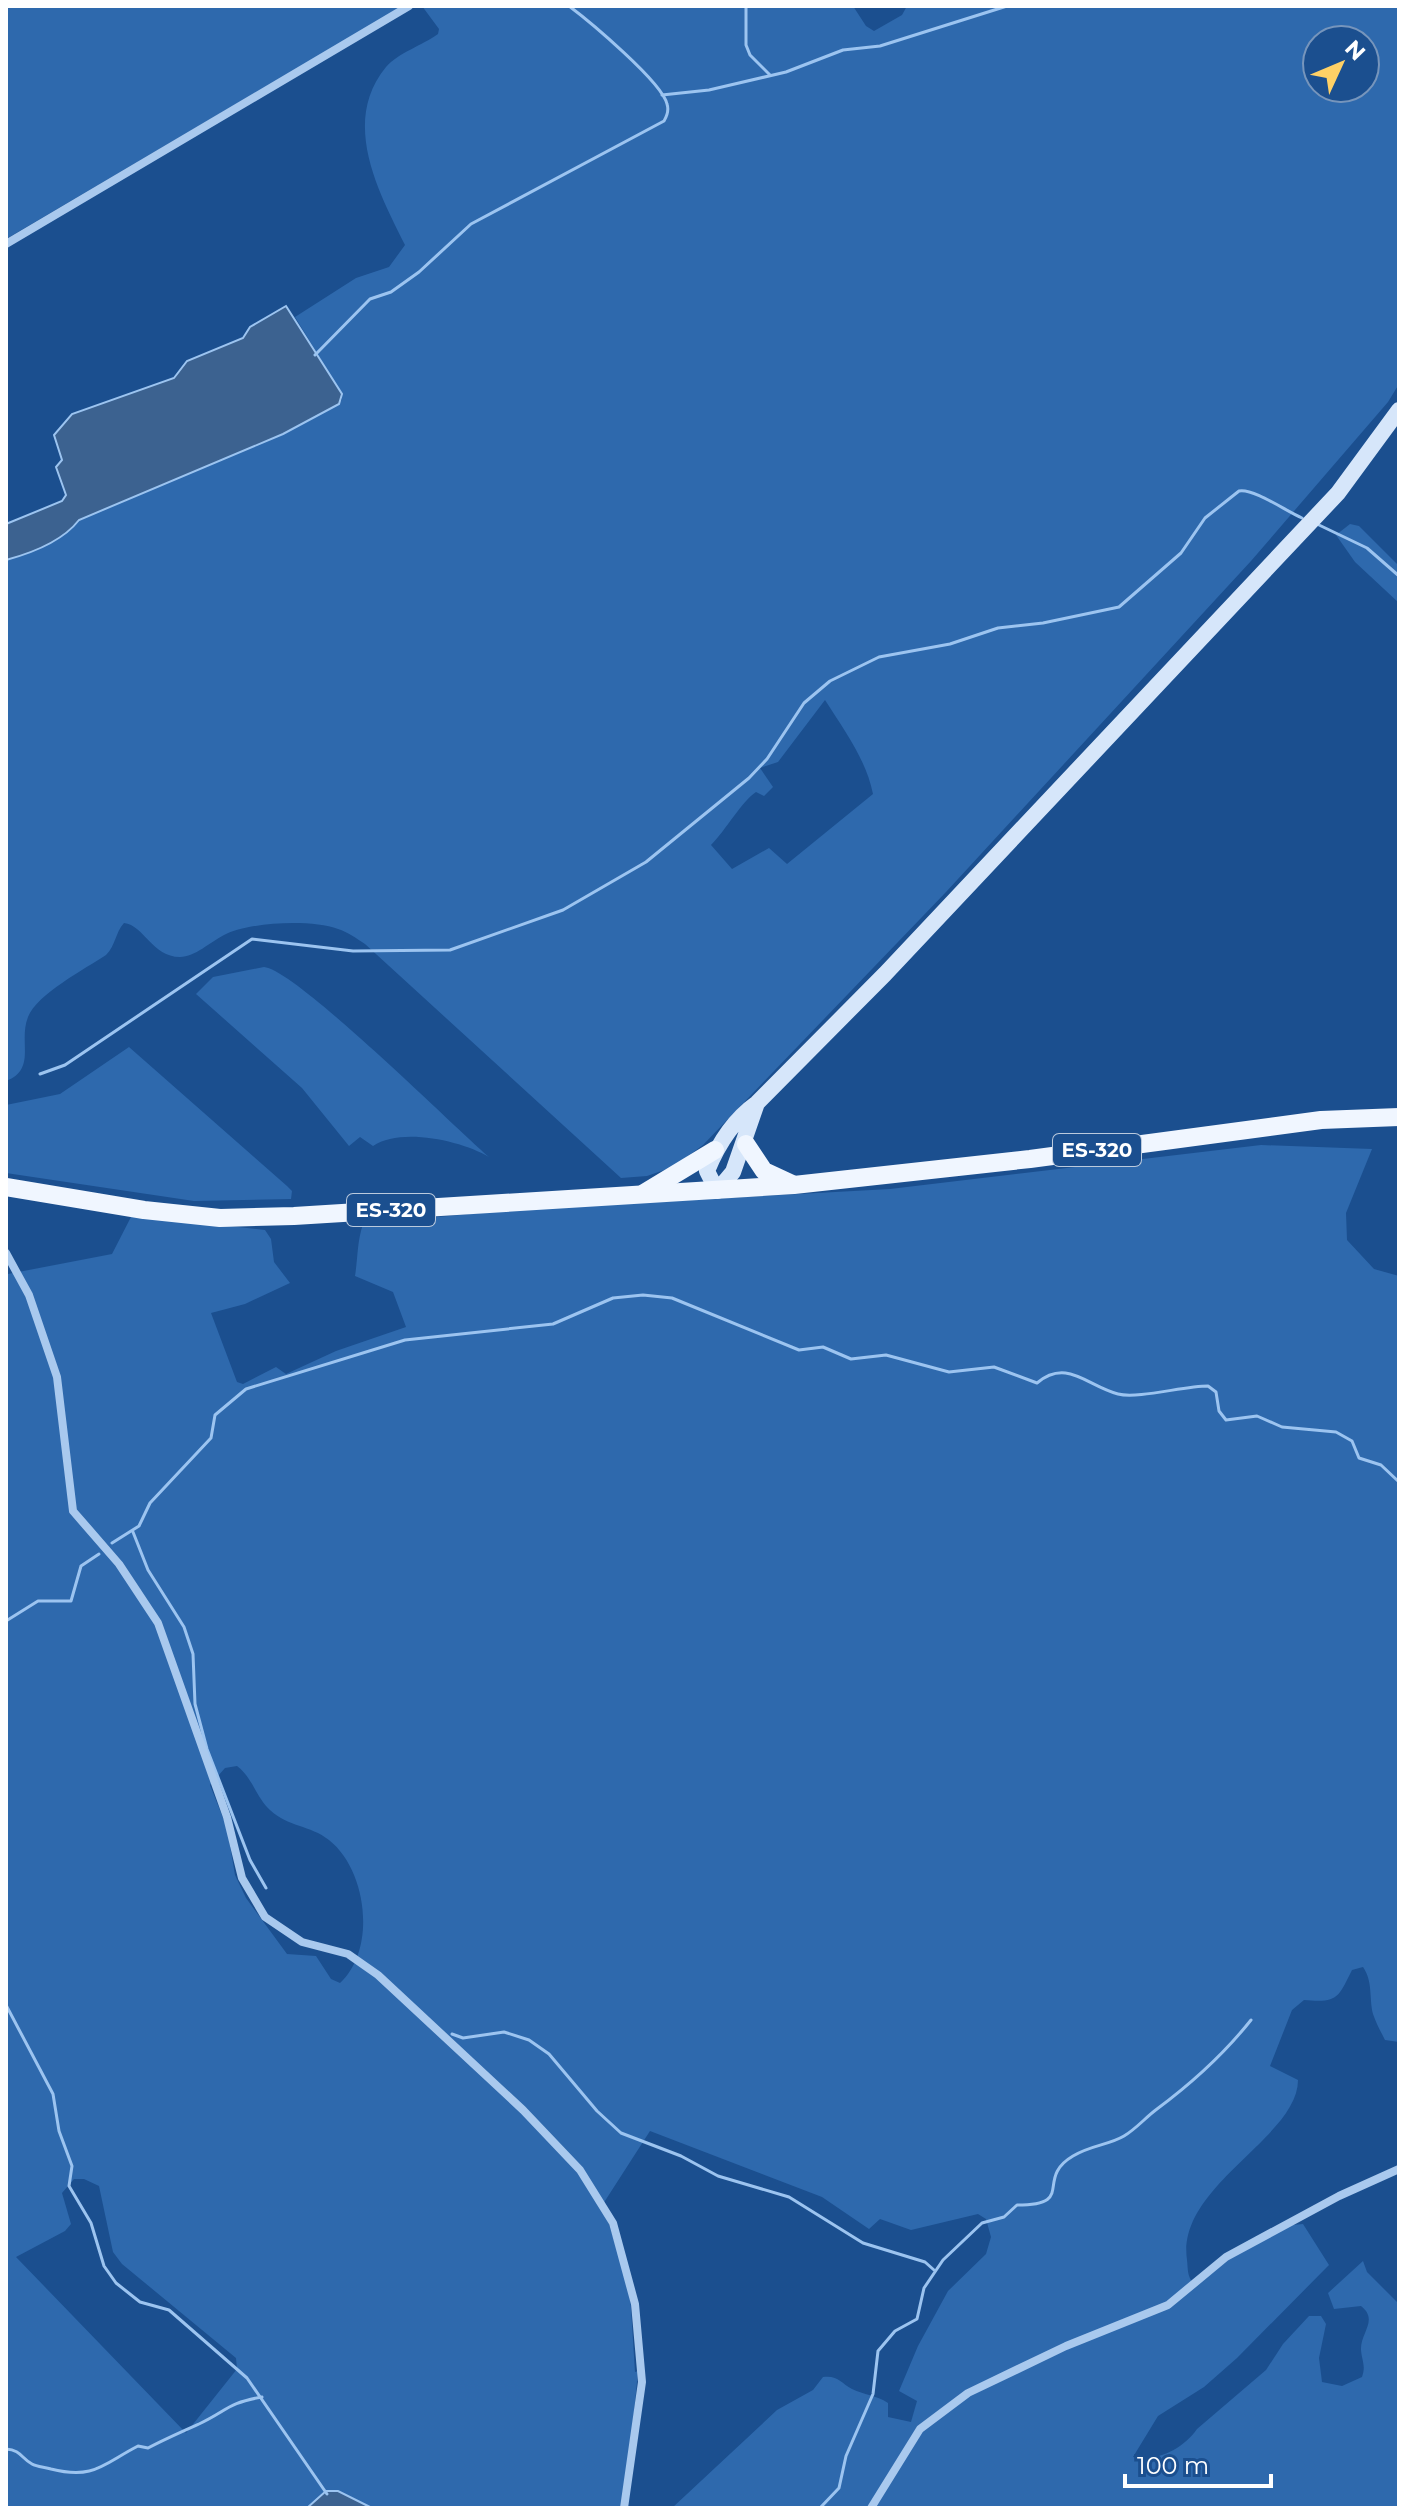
<svg xmlns="http://www.w3.org/2000/svg" width="1405" height="2514" viewBox="0 0 1405 2514" font-family="Montserrat,sans-serif">
	<style>
		.green { fill: #2e69ad; fill-rule: evenodd }
		.water { fill: #3c6290; stroke: #9cc4f0; stroke-width: 2 }
		.lines { fill: none; stroke-linecap: round; stroke-linejoin: round }
		.stream { stroke: #9cc4f0; stroke-width: 3 }
		.street { stroke: #a9c9ee; stroke-width: 8 }
		.secondary { stroke: #d6e6fa; stroke-width: 16 }
		.primary { stroke: #f0f6ff; stroke-width: 18 }
		.labels { text-anchor: middle; stroke-width: 6; stroke-linejoin: round; paint-order: stroke }
		.shield { fill: #1b4f8f; stroke: #bbcadd; stroke-width: 2 }
		.shield-label { font-size: 20px; font-weight: bold; fill: #fff }
	</style>
	<rect width="100%" height="100%" fill="#1b4f8f"/>
	<g class="green">
		<path d="M6 6H403L6 239Z"/>
		<path d="M422 6H853L866 26 874 31 902 15 907 6H1399V384L1388 402 1251 561 946 892 703 1145 673 1167 647 1176 621 1178 365 944C357 939 348 932 338 929 311 919 249 922 224 935 210 942 195 957 180 957 152 957 144 925 124 923 115 933 116 945 106 955 85 969 37 994 28 1017 18 1042 37 1069 6 1081V560C33 552 61 541 79 520L283 434 342 400V394L295 317 356 278 389 267 405 245C378 191 341 122 386 67 398 53 423 45 438 34L439 29ZM1317 40H1365V88H1317ZM825 700C844 730 866 759 873 794L787 864 769 848 732 869 711 845C726 830 742 801 756 792L764 796 773 787 760 768 778 762Z"/>
		<path d="M1350 524 1359 526 1399 566V603L1355 562 1336 535Z"/>
		<path d="M264 967C295 969 453 1126 489 1157 462 1141 401 1127 373 1146L360 1137 349 1146 302 1088 196 994 213 977Z"/>
		<path d="M129 1047 287 1186 292 1191 291 1199 194 1201 6 1173V1105L60 1094Z"/>
		<path d="M1261 1145 1372 1149 1346 1213 1347 1240 1374 1269 1399 1276V2042L1385 2040C1381 2032 1376 2023 1373 2014 1369 1998 1373 1981 1363 1967L1352 1970C1338 1998 1338 2003 1304 2000L1292 2010 1270 2066 1298 2080C1298 2138 1176 2186 1187 2260 1188 2268 1187 2276 1193 2283L1227 2259 1292 2225 1303 2224 1329 2265 1237 2358 1204 2387 1158 2416 1133 2457C1157 2462 1183 2449 1197 2429L1266 2370 1283 2344 1309 2316H1321L1326 2324 1319 2358 1322 2382 1342 2386 1362 2377C1366 2366 1362 2361 1361 2350 1360 2333 1379 2320 1361 2306L1334 2309 1328 2293 1363 2261 1367 2272 1399 2304V2508H672L777 2410 813 2390 823 2377C838 2375 841 2383 852 2389 864 2395 876 2395 888 2403V2417L911 2422 917 2401 899 2391 918 2346 948 2291 986 2254 991 2237 986 2219 978 2214 911 2230 880 2219 869 2229 822 2197 650 2131 603 2204 630 2293 635 2372 638 2371 625 2508H372L338 2491H326L307 2508H6V1270L8 1274 112 1254 132 1215 265 1230 271 1239 274 1262 290 1283 245 1304 211 1313 237 1382 243 1384 276 1367 286 1374 336 1351 406 1327 393 1292 355 1276C358 1257 357 1242 363 1224L512 1210 890 1189ZM237 1766C252 1777 256 1797 270 1810 288 1827 310 1825 329 1840 367 1870 377 1949 340 1983L331 1979 316 1956 287 1954 246 1898 235 1875 227 1828 210 1785 225 1768ZM74 2179H84L99 2186 113 2252 122 2264 236 2358 237 2369 186 2433 16 2257 65 2231 71 2224 62 2193Z"/>
	</g>
	<g class="water">
		<path d="M286 306 342 394 339 404 283 434 79 520C62 542 32 553 6 560V524L62 501 66 495 56 467 62 460 54 435 72 414 174 378 187 361 243 338 250 327Z"/>
		<path d="M326 2491H338L372 2508H307Z"/>
	</g>
	<g class="lines">
		<g class="stream">
			<path d="M746 6V45L750 55 770 75"/>
			<path d="M662 95 709 90 786 72 843 50 880 46 1007 6"/>
			<path d="M315 355 370 299 391 292 419 272 471 224 664 121C667 116 669 110 667 104 662 82 589 21 569 6"/>
			<path d="M1319 525 1367 548 1399 576"/>
			<path d="M40 1074 65 1065 252 939 353 951 450 950 563 910 646 862 749 778 767 759 804 703 830 681 879 657 950 644 998 628 1043 623 1119 607 1181 553 1205 518 1239 491C1253 488 1286 511 1302 518"/>
			<path d="M133 1532 148 1570 184 1627 193 1654 195 1704 207 1749 250 1860 266 1888"/>
			<path d="M112 1543 139 1526 150 1503 211 1438 215 1415 246 1389 405 1340 553 1324 613 1298 643 1295 672 1298 799 1350 823 1347 851 1359 886 1355 949 1372 994 1367 1037 1383C1067 1358 1087 1386 1118 1394 1138 1399 1184 1386 1208 1386L1216 1392 1219 1411 1226 1420 1257 1416 1282 1427 1336 1432 1352 1441 1359 1458 1381 1465 1399 1482"/>
			<path d="M6 1621 38 1601H71L81 1566 99 1554"/>
			<path d="M6 2005 53 2094 59 2131 72 2166 69 2186 91 2223 104 2266 116 2283 140 2302 169 2310 247 2378 327 2494"/>
			<path d="M452 2034 463 2038 504 2032 529 2040 549 2054 597 2111 621 2133 681 2156 718 2176 789 2197 863 2243 925 2262 934 2270"/>
			<path d="M6 2449C21 2450 21 2458 32 2464 37 2467 45 2467 51 2469 94 2480 103 2464 138 2446L148 2448C165 2439 181 2432 199 2424 227 2411 227 2403 262 2397"/>
			<path d="M820 2508 839 2488 846 2456 873 2394 878 2351 895 2331 917 2319 924 2288 943 2260 982 2223 1004 2217 1017 2205C1077 2205 1034 2179 1073 2156 1091 2145 1109 2145 1124 2136 1136 2129 1146 2117 1157 2109 1192 2083 1224 2054 1251 2020"/>
		</g>
		<g class="street">
			<path d="M6 244 409 6"/>
			<path d="M6 1253 29 1295 57 1377 73 1511 119 1564 158 1623 227 1817 242 1878 265 1917 302 1942 348 1954 378 1975 523 2110 580 2170 613 2223 635 2304 642 2382 624 2508"/>
			<path d="M871 2508 920 2429 968 2393 1066 2346 1168 2305 1226 2257 1339 2196 1399 2169"/>
		</g>
		<path class="secondary" d="M757 1103 733 1172 717 1191 707 1171C718 1144 733 1120 757 1103L885 974 1338 493 1399 410"/>
		<g class="primary">
			<path d="M746 1144 764 1171 792 1184"/>
			<path d="M6 1187 144 1210 220 1218 294 1216 794 1185 1030 1159 1321 1120 1399 1117"/>
			<path d="M644 1193 715 1150"/>
		</g>
	</g>
	<g class="labels">
		<g class="shield">
			<rect x="1053" y="1134" width="88" height="32" rx="6"/>
			<rect x="347" y="1194" width="88" height="32" rx="6"/>
		</g>
		<g class="shield-label">
			<text x="1097" y="1157">ES-320</text>
			<text x="391" y="1217">ES-320</text>
		</g>
	</g>
	<rect width="1405" height="2514" fill="none" stroke="#ffffff" stroke-width="16"/>
	<g transform="translate(1341 64) rotate(46)"><circle r="38" fill="#1b4f8f" stroke="#7695bc" stroke-width="2"/>
	<path d="M0-6L14 30L0 20L-14 30Z" fill="#ffd166"/>
	<text y="-12" font-size="22" font-weight="bold" text-anchor="middle" fill="#ffffff">N</text>
	</g>
	<path d="M1125 2474v12h146v-12" fill="none" stroke="#ffffff" stroke-width="4"/>
	<text x="1137" y="2474" font-size="24" fill="#ffffff" stroke="#1b4f8f" stroke-width="6" paint-order="stroke">100 m</text>
</svg>
